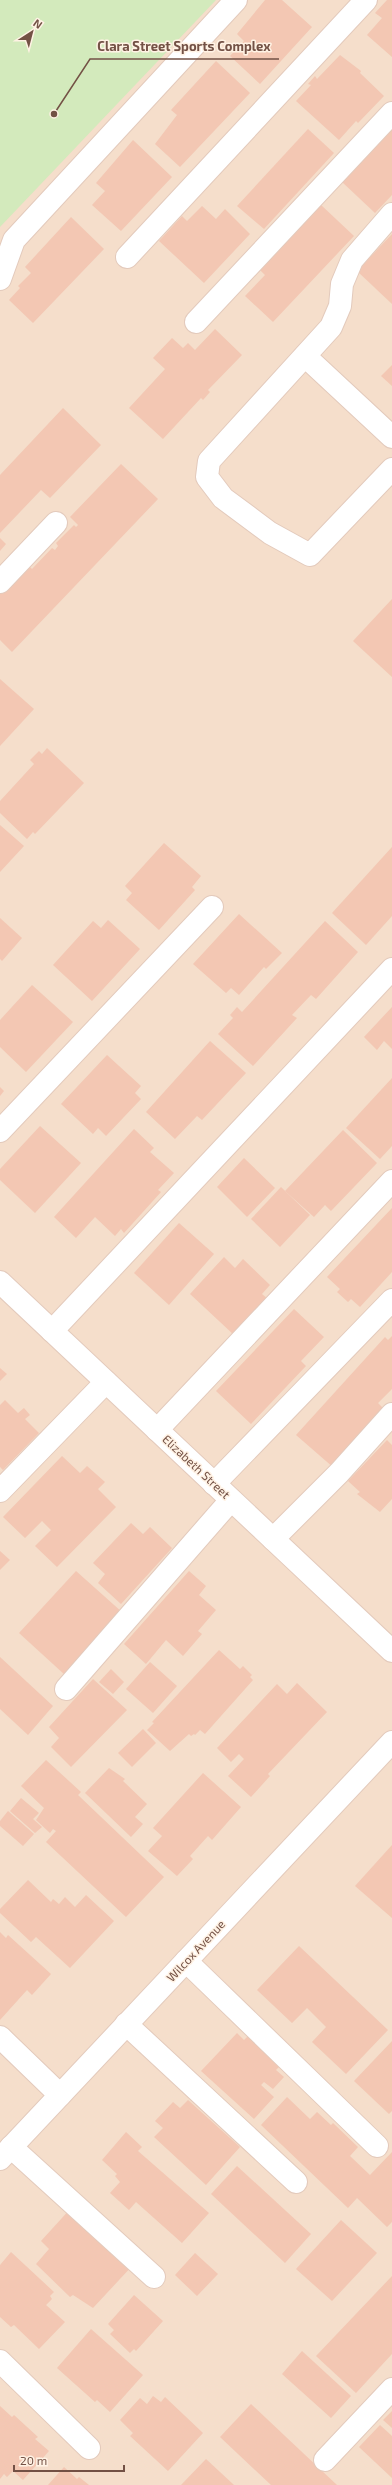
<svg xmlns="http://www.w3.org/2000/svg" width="392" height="2485" viewBox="0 0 392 2485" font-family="'Exo 2',sans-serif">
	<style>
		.residential { fill: #f5decb }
		.green { fill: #d3eabc }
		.building { fill: #f3c7b3 }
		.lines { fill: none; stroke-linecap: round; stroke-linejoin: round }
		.minor-casing { stroke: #e3cabc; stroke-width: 24 }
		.minor { stroke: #fff; stroke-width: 22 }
		.labels { text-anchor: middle; stroke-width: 3; stroke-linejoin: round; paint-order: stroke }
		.street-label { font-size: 12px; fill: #735145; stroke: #fff2e4 }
		.leader { fill: none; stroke: #735145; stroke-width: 1.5 }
		.callout-dot { fill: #735145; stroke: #fff2e4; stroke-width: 1.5 }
		.callout-label { font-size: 13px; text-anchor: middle; font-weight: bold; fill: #735145; stroke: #fff2e4; stroke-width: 3; stroke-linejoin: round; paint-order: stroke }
	</style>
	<rect width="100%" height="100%" fill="#fdeddd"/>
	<rect class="residential" x="0" y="0" width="392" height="2485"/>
	<path class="green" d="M0 0H216L0 227Z"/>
	<g class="building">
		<path d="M265 0H282L312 27 260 84 230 56 244 41 237 34Z"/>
		<path d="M387 0H392V57L367 35 382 18 375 13Z"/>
		<path d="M340 55 361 71 360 73 384 96 358 123 356 121 339 140 296 101 311 85 308 84 315 76 317 79Z"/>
		<path d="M216 61 250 93 180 167 155 144 177 115 171 110Z"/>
		<path d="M392 128V195L375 213 341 181Z"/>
		<path d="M308 129 334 153 264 229 237 206Z"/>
		<path d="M133 140 172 177 121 231 92 205 105 191 96 183Z"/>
		<path d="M320 204 354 236 273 322 245 296 265 275 259 269Z"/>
		<path d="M202 206 216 219 225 209 250 234 204 283 159 241 182 216 187 221Z"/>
		<path d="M71 217 104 249 33 323 9 300 20 288 18 286 31 273 25 267Z"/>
		<path d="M392 234V304L357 271Z"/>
		<path d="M215 329 242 355 208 390 210 392 203 400 201 398 163 439 129 408 165 369 153 358 172 338 183 348 188 343 195 350Z"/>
		<path d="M392 365V386L381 376Z"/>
		<path d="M63 408 101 445 50 498 41 490 0 533V475Z"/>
		<path d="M121 464 158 499 12 652 0 640V593L28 565 32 569 52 548 55 550 58 546 56 543 74 525 76 527 78 525 70 517Z"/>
		<path d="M0 538 6 544 0 551Z"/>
		<path d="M392 599V677L353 641Z"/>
		<path d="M0 679 34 709 0 746Z"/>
		<path d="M47 748 84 783 35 834 33 832 27 839 0 813V801L34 764 30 760 39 751 42 754Z"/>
		<path d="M0 825 24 846 0 872Z"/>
		<path d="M164 843 201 876 192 887 195 890 159 930 126 900 132 893 125 886Z"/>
		<path d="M392 847V916L366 945 332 913Z"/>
		<path d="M239 914 282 953 266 969 264 967 239 995 231 988 226 993 193 964Z"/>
		<path d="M0 918 22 938 2 961 0 959Z"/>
		<path d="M108 920 140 949 92 1001 53 965 93 921 101 928Z"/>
		<path d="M325 921 358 952 316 999 311 995 292 1015 297 1018 253 1066 218 1034 233 1018 230 1015 237 1007 242 1012Z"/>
		<path d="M32 985 73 1022 26 1072 0 1047V1020Z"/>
		<path d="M392 1007V1049L384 1041 377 1050 364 1037Z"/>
		<path d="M210 1041 246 1073 202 1120 197 1116 175 1139 146 1112Z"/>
		<path d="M107 1055 141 1086 135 1093 141 1099 106 1136 98 1128 93 1134 61 1104Z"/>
		<path d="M392 1078V1146L380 1159 346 1128Z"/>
		<path d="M0 1087 4 1091 0 1096Z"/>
		<path d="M40 1126 81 1163 35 1213 0 1180V1169Z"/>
		<path d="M134 1129 154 1148 150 1152 174 1173 158 1190 161 1192 124 1233 121 1229 115 1236 95 1217 76 1238 54 1217Z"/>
		<path d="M343 1130 377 1163 331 1211 325 1205 314 1217 285 1191Z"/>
		<path d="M244 1158 275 1188 247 1217 217 1187Z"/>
		<path d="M281 1187 310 1215 280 1247 251 1219Z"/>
		<path d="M392 1208V1272L360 1307 351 1299 348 1302 337 1292 340 1289 327 1277Z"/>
		<path d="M179 1223 214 1254 169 1305 134 1273Z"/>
		<path d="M224 1257 235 1268 243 1259 270 1285 262 1294 268 1299 234 1335 190 1294Z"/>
		<path d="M294 1309 324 1337 301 1361 306 1366 251 1424 216 1391Z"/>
		<path d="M392 1336V1389L378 1403 387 1412 334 1468 296 1435 385 1337 388 1340Z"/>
		<path d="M0 1368 7 1374 0 1381Z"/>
		<path d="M5 1400 18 1413 24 1408 30 1415 25 1419 39 1433 3 1470 0 1467V1405Z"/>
		<path d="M387 1440 392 1445V1499L380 1512 357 1494 360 1492 348 1481Z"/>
		<path d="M62 1456 80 1473 87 1466 105 1482 98 1489 116 1507 57 1567 35 1546 51 1530 42 1521 25 1538 3 1517Z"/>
		<path d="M131 1523 143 1534 150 1527 172 1548 121 1604 98 1583 105 1574 93 1563Z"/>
		<path d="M0 1551 10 1560 0 1570Z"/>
		<path d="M76 1571 123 1613 65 1675 19 1633Z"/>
		<path d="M189 1571 206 1586 199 1595 216 1610 198 1631 202 1634 183 1656 166 1640 146 1664 124 1644Z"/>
		<path d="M219 1650 240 1669 243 1666 252 1675 250 1677 253 1680 205 1734 200 1730 195 1735 194 1734 191 1736 189 1734 170 1751 147 1730 154 1723 152 1722Z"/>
		<path d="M0 1657 53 1706 28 1735 0 1709Z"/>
		<path d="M150 1662 177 1686 153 1713 126 1689Z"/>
		<path d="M111 1669 124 1682 113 1694 99 1682Z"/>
		<path d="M93 1679 127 1710 71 1767 51 1747 59 1738 49 1727Z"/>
		<path d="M297 1683 327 1712 268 1774 270 1776 251 1797 228 1776 244 1759 239 1754 231 1762 217 1748 277 1684 287 1694Z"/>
		<path d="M143 1729 156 1743 132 1767 118 1753Z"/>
		<path d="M46 1760 81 1792 78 1795 164 1877 126 1917 46 1842 56 1831 53 1829 50 1833 36 1820 44 1808 21 1786Z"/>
		<path d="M109 1768 125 1779 123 1781 147 1804 135 1817 143 1824 131 1837 85 1793Z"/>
		<path d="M203 1773 241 1807 212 1840 208 1836 190 1856 193 1859 177 1876 148 1851 162 1836 153 1828Z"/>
		<path d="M21 1798 39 1813 33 1819 42 1827 35 1833 10 1811Z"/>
		<path d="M8 1811 34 1834 23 1846 0 1826V1821Z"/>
		<path d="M392 1845V1918L355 1886Z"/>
		<path d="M28 1880 51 1902 53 1899 59 1904 65 1897 75 1907 86 1895 114 1921 70 1968 36 1937 31 1942 0 1913V1909Z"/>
		<path d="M0 1932 6 1938 8 1935 51 1974 32 1995 27 1990 0 2020Z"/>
		<path d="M299 1946 388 2030 346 2074 312 2042 326 2027 307 2008 292 2023 257 1990Z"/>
		<path d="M237 2033 244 2040 248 2036 280 2066 276 2070 284 2077 273 2089 264 2082 261 2085 274 2097 254 2119 201 2071Z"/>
		<path d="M392 2041V2111L389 2114 354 2081Z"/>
		<path d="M287 2097 310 2119 317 2112 331 2125 333 2123 358 2147 350 2156 370 2175 392 2152V2222L387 2227 357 2198 348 2208 261 2125Z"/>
		<path d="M188 2100 240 2147 206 2185 154 2137 163 2128 155 2121 173 2102 180 2108Z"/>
		<path d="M126 2132 142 2147 138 2151 209 2213 182 2243 136 2202 129 2210 110 2193 120 2182 115 2176 117 2174 102 2160Z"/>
		<path d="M237 2166 311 2234 285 2263 211 2194Z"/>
		<path d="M72 2207 133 2265 93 2308 73 2295 70 2297 36 2264 49 2249 41 2241Z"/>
		<path d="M341 2220 377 2253 332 2301 296 2269Z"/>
		<path d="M11 2252 54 2292 50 2296 52 2299 46 2305 65 2322 39 2349 14 2325 11 2327 0 2317V2265Z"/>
		<path d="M195 2253 218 2274 197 2296 175 2275Z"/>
		<path d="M392 2276V2354L356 2393 316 2356Z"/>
		<path d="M134 2295 163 2321 136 2351 134 2349 130 2353 110 2334 114 2330 108 2324Z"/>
		<path d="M91 2329 143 2375 110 2412 97 2400 95 2402 57 2368Z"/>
		<path d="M302 2351 351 2396 331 2418 282 2374Z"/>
		<path d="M153 2396 161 2402 165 2397 203 2433 168 2471 130 2436 133 2433 120 2420 140 2398 147 2404Z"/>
		<path d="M251 2404 337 2485H271L220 2437Z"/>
		<path d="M0 2406 12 2417 14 2415 38 2437 35 2439 49 2451 23 2480 13 2471 7 2477 4 2474 0 2479Z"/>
		<path d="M392 2411V2428L383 2420Z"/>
		<path d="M380 2425 392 2436V2478L359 2447Z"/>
		<path d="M206 2459 234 2485H181Z"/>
		<path d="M64 2467 77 2479 79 2477 89 2485H48Z"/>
	</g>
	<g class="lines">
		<g class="minor-casing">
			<g id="minor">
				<path d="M392 214 352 260 342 284 340 306 331 327 209 461 207 477 223 498 270 533 310 555 392 469"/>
				<path d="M127 257 366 0"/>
				<path d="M0 279 14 240 236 0"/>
				<path d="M196 322 392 113"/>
				<path d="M305 356 392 437"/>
				<path d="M0 582 56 523"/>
				<path d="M0 1131 212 907"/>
				<path d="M0 1282 392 1651"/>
				<path d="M52 1331 392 969"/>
				<path d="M157 1430 392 1181"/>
				<path d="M214 1484 392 1300"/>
				<path d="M0 1491 106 1382"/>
				<path d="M273 1539 339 1473 392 1414"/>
				<path d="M66 1689 231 1500"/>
				<path d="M186 1961 377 2146"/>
				<path d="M126 2024 296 2182"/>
				<path d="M0 2037 60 2095"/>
				<path d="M11 2147 154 2277"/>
				<path d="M0 2159 392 1742"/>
				<path d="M0 2361 89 2448"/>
				<path d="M325 2460 392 2389"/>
			</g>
		</g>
		<use href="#minor" class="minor"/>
	</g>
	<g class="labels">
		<g class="street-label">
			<text transform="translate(196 1467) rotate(43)" y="4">Elizabeth Street</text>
			<text transform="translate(196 1951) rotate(-47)" y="4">Wilcox Avenue</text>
		</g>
	</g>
	<path class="leader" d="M54 114L90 59H279"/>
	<circle class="callout-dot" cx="54" cy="114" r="4"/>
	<g class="callout-label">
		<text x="184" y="51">Clara Street Sports Complex</text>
	</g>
	<g transform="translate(32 32) rotate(36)" stroke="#fff2e4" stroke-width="3" paint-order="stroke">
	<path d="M0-3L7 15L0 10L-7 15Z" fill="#735145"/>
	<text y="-6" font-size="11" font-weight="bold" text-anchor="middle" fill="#735145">N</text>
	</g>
	<path d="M14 2465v6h110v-6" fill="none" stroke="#735145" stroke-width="2"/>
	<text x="20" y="2465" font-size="12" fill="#735145" stroke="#fff2e4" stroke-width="3" paint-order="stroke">20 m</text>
</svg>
